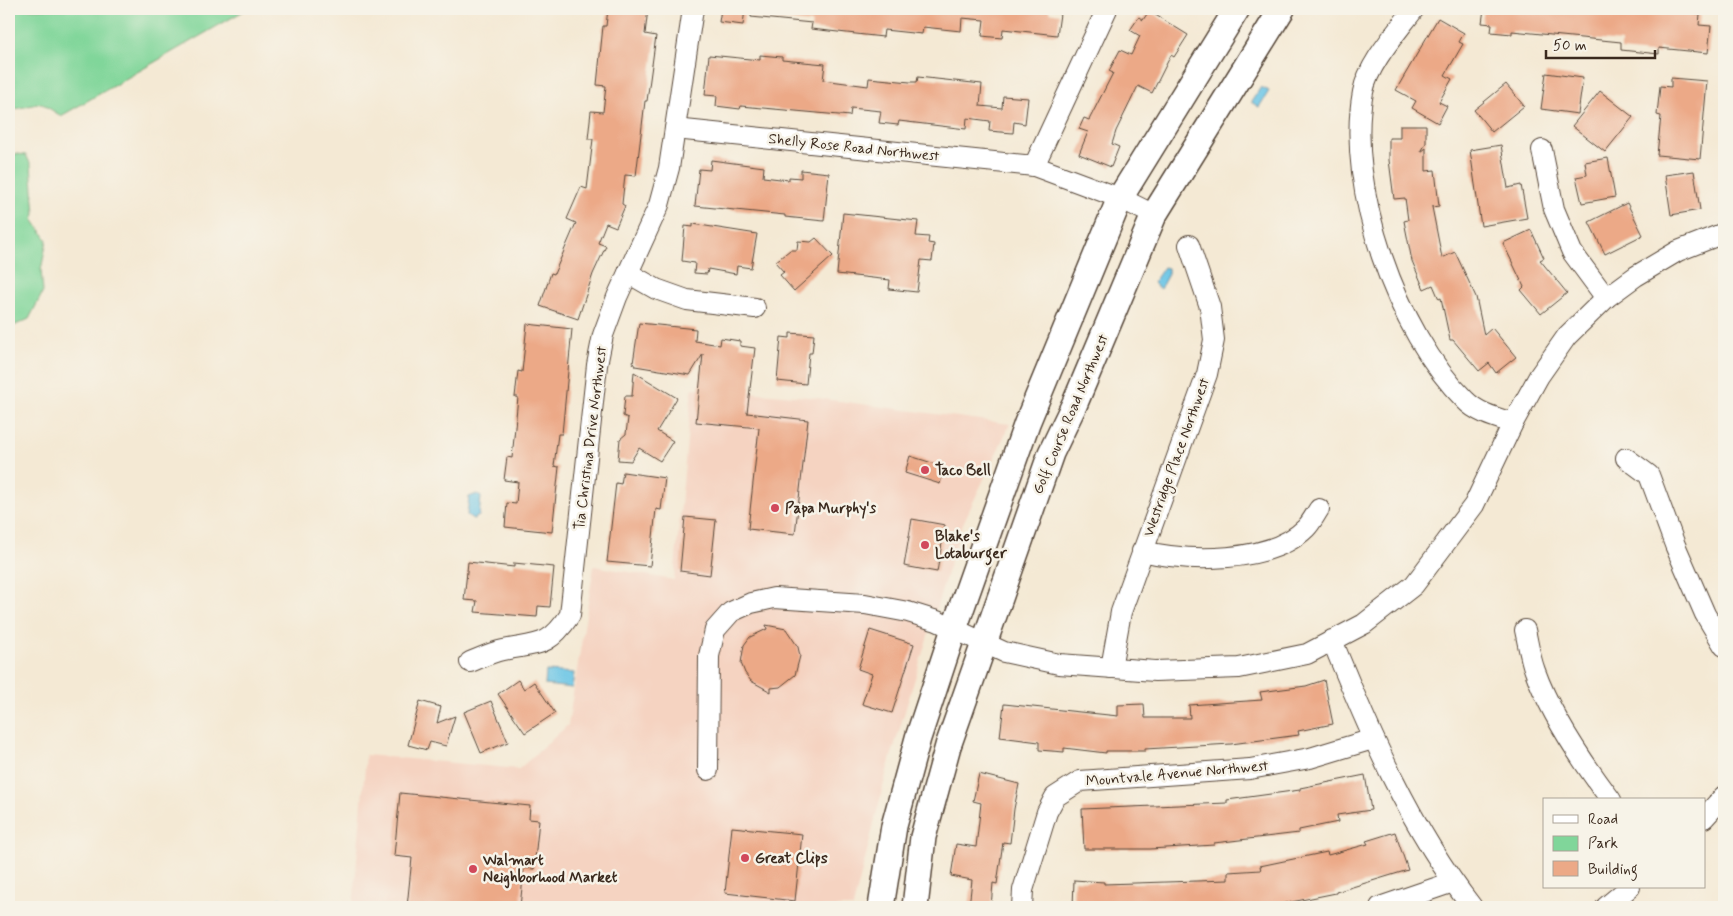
<svg xmlns="http://www.w3.org/2000/svg" width="1733" height="916" viewBox="0 0 1733 916" font-family="Mynerve,sans-serif">
	<style>
		.built { fill: #f5d3c1 }
		.green { fill: #80d69a; stroke: #5e805c }
		.water { fill: #68c4e6; stroke: #527782 }
		.lines { fill: none; stroke-linecap: round; stroke-linejoin: round }
		.stream { stroke: #68c4e6; stroke-width: 4.5 }
		.building { fill: #eca987 }
		.minor-casing { stroke: #574739; stroke-width: 22 }
		.major-casing { stroke: #574739; stroke-width: 28 }
		.minor { stroke: #fff; stroke-width: 20 }
		.major { stroke: #fff; stroke-width: 25 }
		.poi-dot { fill: #d1495b; stroke: #f7f3e8; stroke-width: 2 }
		.labels { text-anchor: middle; stroke-width: 5; stroke-linejoin: round; paint-order: stroke }
		.street-label { font-size: 15px; fill: #3b2a1e; stroke: #f7f3e8 }
		.poi-label { font-size: 15px; font-weight: bold; fill: #3b2a1e; stroke: #f7f3e8; text-anchor: start }
	</style>
	<rect width="100%" height="100%" fill="#f7f3e8"/>
	<filter id="ink" filterUnits="userSpaceOnUse"><feTurbulence type="fractalNoise" baseFrequency=".02" numOctaves="2"/><feDisplacementMap in="SourceGraphic" scale="10" xChannelSelector="R" yChannelSelector="G"/><feConvolveMatrix kernelMatrix="1 2 1 2 8 2 1 2 1" color-interpolation-filters="sRGB"/></filter>
	<filter id="wash" filterUnits="userSpaceOnUse"><feTurbulence type="fractalNoise" baseFrequency=".0096" numOctaves="4" result="noise"/><feDisplacementMap in="SourceGraphic" scale="20" xChannelSelector="R" yChannelSelector="G"/><feGaussianBlur stdDeviation="1.12" result="paint"/><feColorMatrix in="noise" values="0 0 0 0 0 0 0 0 0 0 0 0 0 0 0 0 0 1.4 0 .05"/><feComposite in="paint" operator="in"/></filter>
	<g filter="url(#wash)">
		<rect width="100%" height="100%" fill="#f4e9d4"/>
		<path class="built" d="M692 388 809 397 1010 424 960 530 888 767 853 907H353L366 755 519 769 568 725 594 566 674 580Z"/>
		<g class="green">
			<path d="M9 9H247L61 116 41 103 11 110 9 112Z"/>
			<path d="M9 153 26 155 31 165 35 214 33 219 47 240 41 270 43 292 29 319 9 328Z"/>
		</g>
		<g class="water">
			<path d="M1261 87 1269 91 1259 107 1251 102Z"/>
			<path d="M1164 267 1168 268V274L1160 289 1153 283Z"/>
			<path d="M477 494 481 497 479 516 473 519 467 515 469 497Z"/>
			<path d="M546 671 574 673 572 688 545 685Z"/>
		</g>
		<g class="lines">
			<path class="stream" d="M280 900 281 907"/>
		</g>
		<g id="blocks">
			<g class="building">
				<path d="M608 9H648L645 34 656 36 647 101H645L636 176 625 175 622 204 625 206 616 227 606 223 598 243 606 246 593 274 578 319 540 306 551 273 554 274 576 223 567 219 581 187 587 189 593 139H588L591 111 603 112 606 86 597 85 603 26H606Z"/>
				<path d="M721 9H745L743 25 719 22Z"/>
				<path d="M751 9H1049V12L1060 14 1057 35 1003 29 1002 38 982 36 984 20 962 18 961 31 923 27 922 34 884 30 883 37 811 29 812 23 751 17Z"/>
				<path d="M1484 9H1649L1700 14 1699 25 1711 26 1708 53 1659 48V54L1621 50V42L1512 31V34L1491 32 1492 24 1482 23Z"/>
				<path d="M1149 11 1188 35 1174 57 1171 55 1152 93 1138 86 1116 131 1112 144 1119 147 1111 167 1079 154 1088 132 1079 129 1084 118 1089 120 1113 73 1109 71 1120 50 1131 55 1140 36 1130 30 1139 17 1143 20Z"/>
				<path d="M1438 18 1464 33 1459 42 1463 44 1445 75 1452 79 1439 102 1447 106 1438 123 1412 108 1416 101 1396 90Z"/>
				<path d="M709 55 760 60V55L782 57V60L825 64 823 80 868 86 869 78 910 82H917L918 77 982 84 980 106 1002 108 1003 96 1028 98 1025 124 1014 122 1013 133 989 131 990 121 967 118 966 129 899 121 898 125 879 123 881 111 851 108 850 116 741 106 740 109 716 106 717 96 705 95Z"/>
				<path d="M1546 73 1583 78 1578 114 1541 109Z"/>
				<path d="M1671 78 1707 81 1700 159 1657 155 1661 116 1657 115 1660 86 1671 87Z"/>
				<path d="M1506 84 1524 106 1492 132 1474 110Z"/>
				<path d="M1600 91 1633 117 1605 152 1572 126Z"/>
				<path d="M1400 125H1426V143L1421 152 1426 148V171L1435 170 1439 206 1432 207 1442 258 1455 252 1476 297 1484 335 1492 328 1516 357 1496 373 1489 363 1479 371 1453 340H1450L1441 298 1439 299 1433 285 1424 289 1412 261 1404 221 1408 220 1405 198 1394 199 1389 160V138H1400Z"/>
				<path d="M1501 145 1508 188 1521 185 1527 218 1481 226 1470 150Z"/>
				<path d="M1608 158 1615 197 1582 203 1576 177 1587 175 1585 162Z"/>
				<path d="M711 160 764 167 763 177 789 180V177L801 178V170L829 173 824 221 785 217V215L695 206 699 169 710 170Z"/>
				<path d="M1694 171 1700 210 1671 215 1665 175Z"/>
				<path d="M1627 203 1643 235 1605 254 1589 222Z"/>
				<path d="M843 213 918 221 916 236 929 237 928 243 934 244 932 261 921 260 917 292 889 289 890 280 837 274Z"/>
				<path d="M693 224 757 234 751 268 737 266 736 274 708 269 707 274 694 273 695 263 682 261 685 226 693 227Z"/>
				<path d="M1531 230 1544 258 1540 260 1567 293 1541 314 1521 290 1524 287 1503 243Z"/>
				<path d="M816 238 833 256 794 291 780 275 784 272 775 262 790 250H797L798 241 811 242Z"/>
				<path d="M639 323 696 329 695 341 720 345 721 338 740 341V346L755 348 747 413 808 420 795 534 748 529 759 428 696 422 703 354 690 375 635 366 633 363Z"/>
				<path d="M527 324 572 329 562 434H558L554 466 559 467 552 532 505 527 507 503 516 504 518 482 504 480 507 457 512 458 518 397H515L518 371 522 372Z"/>
				<path d="M790 333 814 335 812 353H809L806 384 777 381 781 337 790 338Z"/>
				<path d="M634 372 677 398 657 431 673 441 660 461 639 448 631 461 618 460 620 439 626 434 628 418 623 416 625 396H632Z"/>
				<path d="M910 456 945 467 940 484 905 473Z"/>
				<path d="M623 472 665 478 661 510 656 509 650 566 607 562 616 483 621 484Z"/>
				<path d="M685 517 716 520 710 575 680 571Z"/>
				<path d="M912 519 945 525 937 572 904 566Z"/>
				<path d="M468 562 514 567V563L554 567 550 607 538 606 537 617 475 612 477 601 464 600Z"/>
				<path d="M766 625 786 629 798 647 800 656 795 675 780 687 771 688V692L751 681 745 673 741 663 744 645 750 637 767 629Z"/>
				<path d="M870 630 914 644 892 713 862 704 872 674 858 669Z"/>
				<path d="M518 680 524 689 534 682 555 713 525 733 498 694Z"/>
				<path d="M1324 680 1333 724 1298 731 1299 735 1231 744 1145 749V751H1106V753L1064 748V752L1039 750V742L1000 737 1004 704 1118 716V705L1144 704 1145 718H1190L1189 705 1262 700 1260 692 1306 686Z"/>
				<path d="M420 701 441 707 437 723 455 716 446 746 430 742 427 750 408 745Z"/>
				<path d="M491 701 508 742 481 753 464 712Z"/>
				<path d="M979 774 1019 784 1014 809 1010 843 1003 842 997 884 993 883 991 907H969L972 880 951 876 956 844 976 847 981 803 973 801Z"/>
				<path d="M1365 775 1371 810 1337 815 1338 822 1299 830V833L1214 843V845L1150 849H1084L1082 809 1227 803V800L1300 790V788Z"/>
				<path d="M400 793 530 806 529 819 539 820 534 869 524 868 520 907H407L412 858 394 856Z"/>
				<path d="M732 827 802 834 795 901 725 893Z"/>
				<path d="M1395 832 1408 870 1336 892V893L1267 907H1073L1074 880 1104 882V884L1228 880V872L1261 870 1260 866 1327 852 1328 855 1368 844 1366 841Z"/>
			</g>
		</g>
	</g>
	<g filter="url(#ink)">
		<use href="#blocks" fill-opacity="0" stroke="#574739" stroke-width="1"/>
		<g class="lines">
			<g class="minor-casing">
				<g id="minor">
					<path d="M1414 9C1397 32 1368 64 1363 92 1345 187 1398 334 1465 400 1477 413 1497 418 1513 423"/>
					<path d="M675 129 1034 166 1120 198 1154 215"/>
					<path d="M1542 150 1554 209 1572 252 1606 298"/>
					<path d="M1034 166 1107 9"/>
					<path d="M628 273 656 289 687 300 755 308"/>
					<path d="M1626 458 1649 475 1675 545 1705 614 1724 646"/>
					<path d="M1142 551C1188 562 1270 564 1306 528 1311 523 1315 515 1319 509"/>
					<path d="M1525 630C1528 643 1530 658 1535 671 1550 713 1584 764 1611 800"/>
					<path d="M1332 640C1370 734 1410 827 1472 907"/>
					<path d="M470 662C480 658 492 652 503 650 538 643 548 648 570 615L597 365 603 335 617 297 659 205 669 168 693 9"/>
					<path d="M1111 668 1121 612 1207 374 1214 340 1210 307 1189 245"/>
					<path d="M708 770 709 656 715 630 731 612 751 603 774 598 865 604 908 612 937 621 1004 652 1059 664 1155 671 1239 668 1307 654 1364 624 1414 585 1474 505 1513 423 1539 376 1567 336 1606 298 1636 276 1678 251 1724 233"/>
					<path d="M1704 818 1724 796"/>
					<path d="M1022 907 1023 890 1047 812 1055 797 1080 781 1250 769 1310 758 1373 739"/>
					<path d="M1380 907 1453 882"/>
					<path d="M1606 907 1630 887"/>
				</g>
			</g>
			<g class="major-casing">
				<g id="major">
					<path d="M881 907 894 826 918 738 954 629 1027 423 1120 198 1237 9"/>
					<path d="M915 907 923 837 948 746 1051 453 1075 403 1154 215 1282 9"/>
				</g>
			</g>
			<use href="#minor" class="minor"/>
			<use href="#major" class="major"/>
		</g>
	</g>
	<g class="poi-dot">
		<circle cx="925" cy="470" r="5"/>
		<circle cx="775" cy="508" r="5"/>
		<circle cx="925" cy="545" r="5"/>
		<circle cx="745" cy="858" r="5"/>
		<circle cx="473" cy="869" r="5"/>
	</g>
	<g class="labels">
		<g class="street-label">
			<text transform="translate(854 147) rotate(6)" y="5">Shelly Rose Road Northwest</text>
			<text transform="translate(1070 414) rotate(-67)" y="5">Golf Course Road Northwest</text>
			<text transform="translate(590 438) rotate(-83)" y="5">Tia Christina Drive Northwest</text>
			<text transform="translate(1176 457) rotate(-70)" y="5">Westridge Place Northwest</text>
			<text transform="translate(1177 773) rotate(-5)" y="5">Mountvale Avenue Northwest</text>
		</g>
		<g class="poi-label">
			<text x="935" y="475">Taco Bell</text>
			<text x="785" y="513">Papa Murphy's</text>
			<text x="935" y="541">Blake's<tspan x="935" dy="17">Lotaburger</tspan></text>
			<text x="755" y="863">Great Clips</text>
			<text x="483" y="865">Walmart<tspan x="483" dy="17">Neighborhood Market</tspan></text>
		</g>
	</g>
	<rect width="1733" height="916" fill="none" stroke="#f7f3e8" stroke-width="30"/>
	<rect x="1543" y="798" width="162" height="90" fill="#f7f3e8" stroke="#aca397"/>
	<rect x="1553" y="815" width="25" height="8" fill="#ffffff" stroke="#aca397"/>
	<text x="1588" y="824" font-size="15" fill="#3b2a1e">Road</text>
	<rect x="1553" y="836" width="25" height="15" fill="#80d69a" stroke="#aca397"/>
	<text x="1588" y="848" font-size="15" fill="#3b2a1e">Park</text>
	<rect x="1553" y="861" width="25" height="15" fill="#eca987" stroke="#aca397"/>
	<text x="1588" y="874" font-size="15" fill="#3b2a1e">Building</text>
	<path d="M1546 50v8h109v-8" fill="none" stroke="#3b2a1e" stroke-width="2.5"/>
	<text x="1553" y="50" font-size="15" fill="#3b2a1e" stroke="#f7f3e8" stroke-width="4" paint-order="stroke">50 m</text>
</svg>
